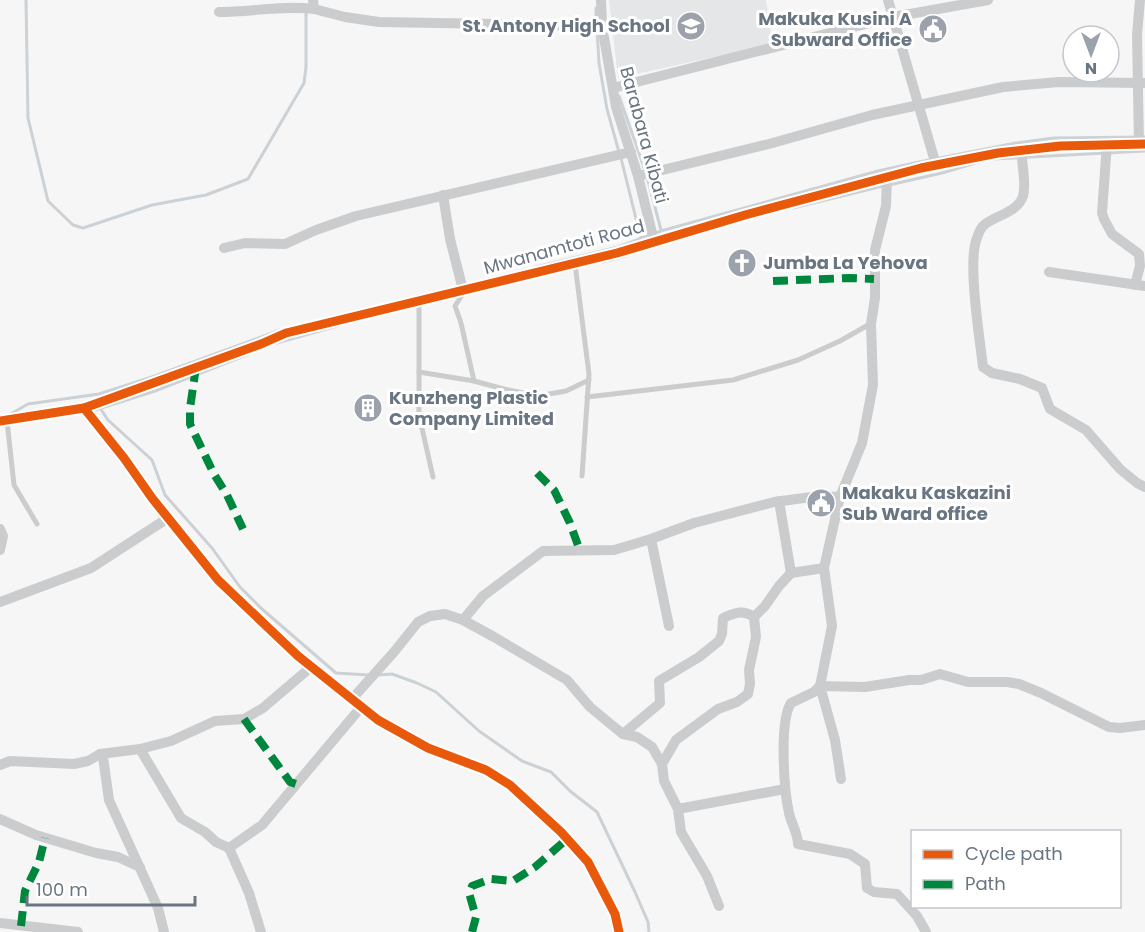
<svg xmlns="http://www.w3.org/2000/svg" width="1145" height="932" viewBox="0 0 1145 932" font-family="Poppins,sans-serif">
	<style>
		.built { fill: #e5e6e7 }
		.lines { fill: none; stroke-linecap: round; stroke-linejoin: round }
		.stream { stroke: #cbd1d5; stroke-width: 3 }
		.lane { stroke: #cbcccd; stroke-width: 5 }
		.street { stroke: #cbcccd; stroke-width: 10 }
		.quiet { stroke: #00873e; stroke-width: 8; stroke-dasharray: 15 8; stroke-linecap: butt }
		.cycleway-casing { stroke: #fff; stroke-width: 13 }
		.cycleway { stroke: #e8590c; stroke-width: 9 }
		.labels { text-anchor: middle; stroke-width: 6; stroke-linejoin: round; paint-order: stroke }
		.poi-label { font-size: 18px; font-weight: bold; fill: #6a7582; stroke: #fff; text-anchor: start }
		.street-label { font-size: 18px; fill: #6a7582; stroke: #fff }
	</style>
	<rect width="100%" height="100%" fill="#f6f6f6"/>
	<path class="built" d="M609 0H766L773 44 618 78Z"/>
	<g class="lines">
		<g class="stream">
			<path d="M26 0 28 118 48 201 73 225 83 228 152 205 206 195 248 179 304 83 306 67V12"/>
			<path d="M596 8V22"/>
			<path d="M597 29 599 63 607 109 619 152"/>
			<path d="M619 96 646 173 661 230"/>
			<path d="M621 158 641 239"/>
			<path d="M994 159 1145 151"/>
			<path d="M889 185 942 173 982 161"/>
			<path d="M793 208 883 186"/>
			<path d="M603 262 626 256"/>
			<path d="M536 267 618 247 661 231 878 171 919 162 1016 143 1054 138 1145 137"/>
			<path d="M277 343 337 326"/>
			<path d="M100 408 108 420 152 460 165 495 212 548 240 587 262 609 336 673 368 675"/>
			<path d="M92 411 155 391 249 354"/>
			<path d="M7 416 28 404 99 394 152 377 280 330"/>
			<path d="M378 675 392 674 417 683 436 692 479 731 522 761 551 772 570 791 597 812 635 892 648 922 649 932"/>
		</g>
		<g class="lane">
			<path d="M575 264 589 374 582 476"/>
			<path d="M464 292 455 306 461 323 474 381"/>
			<path d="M419 301V415L433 477"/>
			<path d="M419 372 474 381 504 389 538 396 566 391 589 380"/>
			<path d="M587 397 733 380 798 360 840 341 870 324"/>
			<path d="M7 421 14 485 37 524"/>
		</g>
		<g class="street">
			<path d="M313 0 314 9 345 17 379 22 602 26"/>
			<path d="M601 0 602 26 616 107 638 176 654 241"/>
			<path d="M888 0 936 165"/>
			<path d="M219 12C251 12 282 5 314 9"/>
			<path d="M613 88 893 17 988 0"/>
			<path d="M1107 143 1102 213 1104 219 1112 234 1139 254 1140 266 1135 285"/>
			<path d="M1139 145 1137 35 1140 0"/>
			<path d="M1022 150C1021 165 1027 182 1023 196 1018 213 993 216 983 226 980 229 978 235 977 238 967 261 980 340 983 367L992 373 1020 379 1042 388 1050 409 1086 430 1120 469 1137 483 1145 487"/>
			<path d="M638 176 769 144 872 115 1003 87 1059 82 1145 83"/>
			<path d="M443 195 450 239 463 290"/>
			<path d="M224 248 245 243 285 244 316 230 356 216 631 152"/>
			<path d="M1049 272 1145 286"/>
			<path d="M84 408 124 458 152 498 218 580 298 656 378 720 428 748 486 770 510 785 561 832 588 862 615 914 619 932"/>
			<path d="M0 421 84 408 98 403 261 344 286 333 617 253 745 215 921 168 998 153 1060 146 1145 144"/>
			<path d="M779 501 791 573"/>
			<path d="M0 529 3 536 0 550"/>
			<path d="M651 539 669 626"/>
			<path d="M0 602 91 568 168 518"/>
			<path d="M463 620 483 596 543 551 614 550 651 539 694 523 774 502 819 496 840 497"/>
			<path d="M352 699 394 652 418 622 430 616 445 614 463 620 494 637 567 680 590 707 613 726 623 734 637 737 652 747 662 764"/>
			<path d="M623 734 660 703 659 681 699 657 719 641 722 634 723 618C735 613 742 609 754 617L765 606 779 586 791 573 824 568"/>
			<path d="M140 749 181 818 205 832 216 842 229 848 249 893 261 932"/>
			<path d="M100 754 103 757 109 800 158 908 164 932"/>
			<path d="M0 765 10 761 74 764 88 761 100 754 140 749 171 741 215 721 244 719 263 708 311 667"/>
			<path d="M841 779 835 740 820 686 832 626 824 568 840 497 862 443 873 385 871 324 875 298V250L886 206 887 176"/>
			<path d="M678 809 785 789"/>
			<path d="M0 819 36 835 96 853 118 857 140 867"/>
			<path d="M229 848 262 825 362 706"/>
			<path d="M719 906 707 876 681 832 678 809 664 781 662 764 676 740 718 709 737 702 748 694 750 684 749 670 756 637 754 617"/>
			<path d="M0 923 78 932"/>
			<path d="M926 932 917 916 897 894 874 892 867 888 865 864 850 854 798 844C798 833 791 823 789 813 784 791 779 721 791 703L814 692 820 686 865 687 909 680H921L940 674 968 682H1007L1019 684 1041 693 1109 727 1120 728 1145 725"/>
		</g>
		<g class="quiet">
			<path d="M773 281 850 278 874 279"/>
			<path d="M196 367 190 408V424L214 474 227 495 243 529"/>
			<path d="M537 473 554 490 570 523 580 551"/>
			<path d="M244 719 290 782 296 784"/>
			<path d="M21 926 25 891 39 862 45 838"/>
			<path d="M472 932 476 917 469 893 472 886 491 879 513 881 535 867 567 839"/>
		</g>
		<g class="cycleway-casing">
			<g id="cycleway">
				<path d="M84 408 124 458 152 498 218 580 298 656 378 720 428 748 486 770 510 785 561 832 588 862 615 914 619 932"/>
				<path d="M0 421 84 408 98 403 261 344 286 333 617 253 745 215 921 168 998 153 1060 146 1145 144"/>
			</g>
		</g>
		<use href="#cycleway" class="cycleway"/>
	</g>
	<defs>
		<g id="school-disc" transform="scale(1.5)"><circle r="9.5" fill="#9ba2ab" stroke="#fff"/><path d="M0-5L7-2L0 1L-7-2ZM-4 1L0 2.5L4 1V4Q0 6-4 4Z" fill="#fff"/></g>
		<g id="civic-disc" transform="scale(1.5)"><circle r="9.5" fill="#9ba2ab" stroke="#fff"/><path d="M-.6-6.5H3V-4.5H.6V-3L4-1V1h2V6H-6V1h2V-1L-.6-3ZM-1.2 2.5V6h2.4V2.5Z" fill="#fff"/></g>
		<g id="church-disc" transform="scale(1.5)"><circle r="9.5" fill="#9ba2ab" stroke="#fff"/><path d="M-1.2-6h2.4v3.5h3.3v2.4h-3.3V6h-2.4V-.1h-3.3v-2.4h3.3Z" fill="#fff"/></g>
		<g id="building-disc" transform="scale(1.5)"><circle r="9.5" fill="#9ba2ab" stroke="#fff"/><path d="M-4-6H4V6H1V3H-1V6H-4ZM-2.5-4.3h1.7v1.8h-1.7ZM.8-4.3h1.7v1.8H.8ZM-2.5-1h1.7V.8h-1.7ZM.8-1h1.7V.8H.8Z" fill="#fff"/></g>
	</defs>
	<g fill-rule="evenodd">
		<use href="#school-disc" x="691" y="26"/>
		<use href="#civic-disc" x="933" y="29"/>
		<use href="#church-disc" x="742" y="263"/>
		<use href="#building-disc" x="368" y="408"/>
		<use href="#civic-disc" x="821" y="503"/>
	</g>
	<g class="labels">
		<g class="poi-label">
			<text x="912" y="25" text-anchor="end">Makuka Kusini A<tspan x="912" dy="21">Subward Office</tspan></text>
			<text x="670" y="32" text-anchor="end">St. Antony High School</text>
			<text x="763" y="269">Jumba La Yehova</text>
			<text x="389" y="404">Kunzheng Plastic<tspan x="389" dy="21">Company Limited</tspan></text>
			<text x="842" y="499">Makaku Kaskazini<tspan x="842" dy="21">Sub Ward office</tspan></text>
		</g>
		<g class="street-label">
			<text transform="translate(644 135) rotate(75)" y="6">Barabara Kibati</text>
			<text transform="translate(564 247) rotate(-15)" y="6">Mwanamtoti Road</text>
		</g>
	</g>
	<rect x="911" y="830" width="210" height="78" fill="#ffffff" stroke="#c3c8cd" stroke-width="1.5"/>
	<rect x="923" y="850" width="30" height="9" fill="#e8590c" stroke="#c3c8cd" stroke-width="1.5"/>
	<text x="965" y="860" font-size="18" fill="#6a7582">Cycle path</text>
	<rect x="923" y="880" width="30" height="9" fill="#00873e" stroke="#c3c8cd" stroke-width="1.5"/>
	<text x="965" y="890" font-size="18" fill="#6a7582">Path</text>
	<g transform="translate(1091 54) rotate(180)"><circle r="28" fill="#ffffff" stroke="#c3c8cd" stroke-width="1.5"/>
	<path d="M0-4.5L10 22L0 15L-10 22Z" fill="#9ba2ab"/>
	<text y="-9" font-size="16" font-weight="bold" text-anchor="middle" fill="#6a7582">N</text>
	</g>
	<path d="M27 896v9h168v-9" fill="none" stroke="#6a7582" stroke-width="3"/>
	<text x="36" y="896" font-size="18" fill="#6a7582" stroke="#ffffff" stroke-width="4.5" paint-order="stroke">100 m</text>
</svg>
